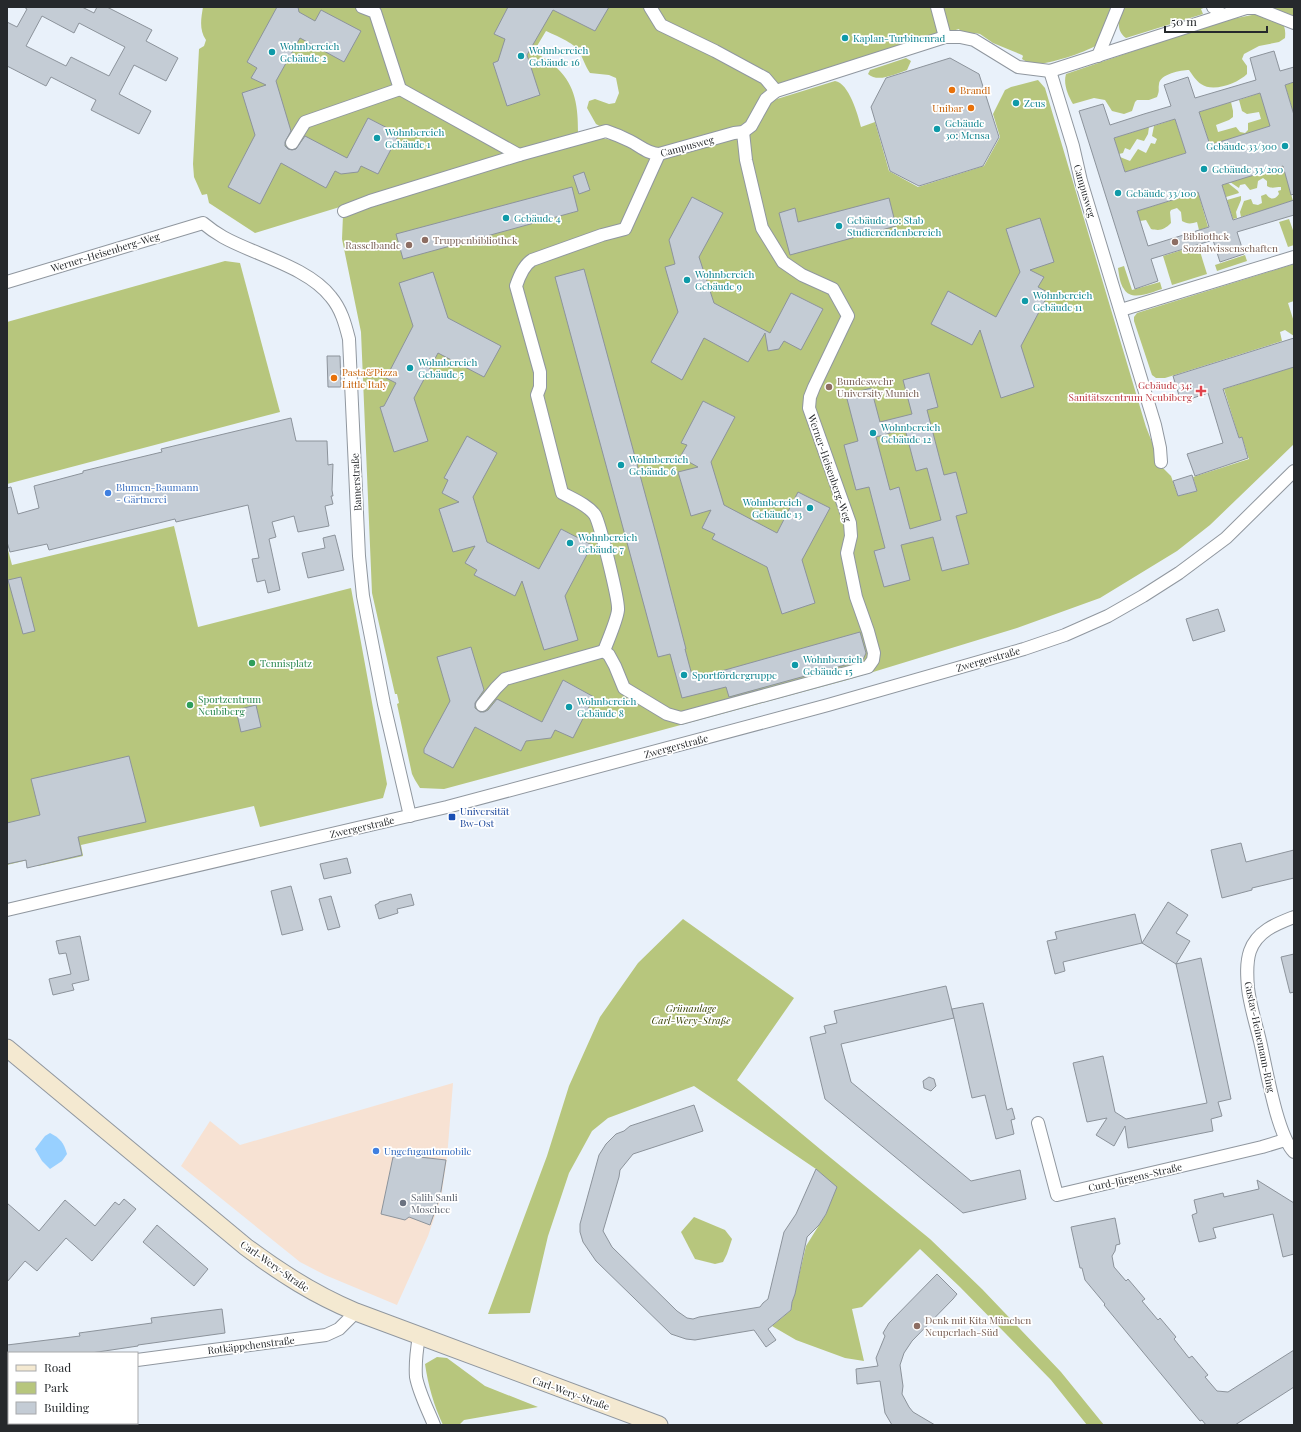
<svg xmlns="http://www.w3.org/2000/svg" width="1301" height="1432" viewBox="0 0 1301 1432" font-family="'Playfair Display',serif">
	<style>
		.industrial { fill: #f7e2d3 }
		.green { fill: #b7c67d }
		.water { fill: #98d0ff }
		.building { fill: #c4ccd5; stroke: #8c939b; fill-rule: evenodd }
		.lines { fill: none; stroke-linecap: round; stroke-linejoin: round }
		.street-casing { stroke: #90979f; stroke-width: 14 }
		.secondary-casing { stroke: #90979f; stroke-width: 19 }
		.street { stroke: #fff; stroke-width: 12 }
		.secondary { stroke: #f4e9d1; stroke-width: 17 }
		.culture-dot { fill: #0f9aa8; stroke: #fff; stroke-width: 1.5 }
		.food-dot { fill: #e8710a; stroke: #fff; stroke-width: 1.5 }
		.education-dot { fill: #8d6e63; stroke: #fff; stroke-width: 1.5 }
		.health-dot { fill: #e0444e; stroke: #fff; stroke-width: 1.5 }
		.shop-dot { fill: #3f7fe0; stroke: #fff; stroke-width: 1.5 }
		.leisure-dot { fill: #2e9e5b; stroke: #fff; stroke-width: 1.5 }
		.transit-dot { fill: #1a4fb4; stroke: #fff; stroke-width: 1.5 }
		.worship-dot { fill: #6b7280; stroke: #fff; stroke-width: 1.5 }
		.labels { text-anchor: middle; stroke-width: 3.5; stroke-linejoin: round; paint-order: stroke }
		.culture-label { font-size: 10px; fill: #0d838f; stroke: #fff; text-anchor: start }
		.food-label { font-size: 10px; fill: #c56008; stroke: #fff; text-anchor: start }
		.street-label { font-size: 10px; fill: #26292c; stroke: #fff }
		.education-label { font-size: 10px; fill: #785e54; stroke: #fff; text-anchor: start }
		.health-label { font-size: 10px; fill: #be3a42; stroke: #fff; text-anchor: end }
		.shop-label { font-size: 10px; fill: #366cbe; stroke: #fff; text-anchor: start }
		.leisure-label { font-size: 10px; fill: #27864d; stroke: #fff; text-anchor: start }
		.transit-label { font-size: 10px; fill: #164399; stroke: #fff; text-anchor: start }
		.park-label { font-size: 10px; font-style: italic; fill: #374000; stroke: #fff }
		.worship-label { font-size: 10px; fill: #5b616d; stroke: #fff; text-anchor: start }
	</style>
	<rect width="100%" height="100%" fill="#e9f1fa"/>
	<path class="industrial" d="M453 1083 447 1158 441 1198 428 1236 397 1305 325 1275 300 1262 181 1166 210 1121 240 1145Z"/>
	<g class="green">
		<path d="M203 7H1114L1097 45C1084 53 1047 65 1033 64 1029 63 1025 61 1022 59L1023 56 1022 55 993 43 980 34 975 33 969 35 961 33 959 29 784 83 764 92 749 120 743 125 664 149C660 149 655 150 652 148 636 141 622 123 603 128L596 124 587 108 589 101 595 99 609 104 615 103 619 93 616 78 609 75 590 73C585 66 583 58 579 51 574 43 555 35 546 31L534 51C542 57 551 62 557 68 576 86 578 108 578 132L571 136 255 233 209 203 207 194 202 195 194 177 193 164 199 49 204 46 206 40C199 30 201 19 203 7Z"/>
		<path d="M1123 7H1206L1201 9 1203 14 1126 38C1115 30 1119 18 1123 7Z"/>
		<path d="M1259 7H1294V17Z"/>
		<path d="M1262 13C1277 19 1287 19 1285 38L1279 42 1259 46 1244 54 1242 59 1247 66V74C1238 83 1213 93 1201 84 1196 81 1192 74 1189 70 1181 70 1160 74 1159 84 1158 91 1160 89 1157 97L1149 100H1137L1135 102 1132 111 1124 114 1112 111 1105 100 1094 98 1073 104C1068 95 1063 84 1066 74L1222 21Z"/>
		<path d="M906 58 911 61 907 70C895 74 878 83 868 74L870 70Z"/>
		<path d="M1038 80 1045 88 1146 427 1162 467 1171 476 1178 496 1197 491 1193 477 1249 459 1242 437 1239 438 1224 389 1293 367 1294 358V444L1210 525 1177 551 1100 598 1017 628 847 680 444 789 420 788 415 780 412 774 397 704 399 703 397 694H395L372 593 361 332 342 239 343 215 507 164 601 138 617 141 648 157 652 162 725 140 770 103 777 99 835 81C849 83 858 115 861 127L875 122 889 171 918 187 984 166 1000 137 993 114 1005 90 1011 87Z"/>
		<path d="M1294 82V115L1285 85Z"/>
		<path d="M1260 93 1271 126 1210 145 1199 112 1231 102 1233 111V117L1229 120 1216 125 1218 132 1236 127 1240 132 1245 133 1248 130V123L1261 119 1259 112 1247 114 1242 111 1239 100Z"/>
		<path d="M1175 119 1186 153 1125 172 1120 157 1130 161 1138 149 1146 153 1151 143 1155 144 1157 139 1152 136 1154 126Z"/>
		<path d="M1149 127 1148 134 1144 141 1137 139 1130 150 1125 148 1123 153 1119 154 1114 138Z"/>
		<path d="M1283 166 1293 201 1241 217 1240 212 1244 201 1251 199 1253 204 1258 205 1262 203 1261 196 1266 194C1270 200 1275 200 1279 194L1278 191 1281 190V187C1275 187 1272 189 1267 186V181L1263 178 1258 181 1257 188 1250 190 1245 184 1240 185 1239 188 1230 182Z"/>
		<path d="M1228 183 1238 191 1239 193 1226 197 1222 185Z"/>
		<path d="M1198 192 1208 227 1199 230 1197 222C1191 224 1187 224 1182 221L1181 212 1177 208 1171 210 1170 212 1171 223C1164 230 1160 231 1151 229L1146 220 1140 221 1137 211Z"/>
		<path d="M1241 196V200L1236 212 1237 218 1233 219 1227 200Z"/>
		<path d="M1289 219 1294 233V245L1288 247 1279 222Z"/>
		<path d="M1198 245 1207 274 1172 285 1163 256Z"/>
		<path d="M1245 255 1247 261 1217 271 1215 265Z"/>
		<path d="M225 261 240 263 280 412 7 484V322Z"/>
		<path d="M1294 264V301L1288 303 1294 322V336L1285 330 1280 332 1282 341 1165 378H1156L1152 375 1134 321V317L1137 313Z"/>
		<path d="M1124 266 1132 290 1160 282 1162 289C1152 292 1131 302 1124 289 1120 284 1119 275 1118 268Z"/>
		<path d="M174 526 198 627 351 588 387 784 383 798 260 827 254 806 81 845 83 856 38 866 36 858 7 865V546L12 565Z"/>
		<path d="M683 919 794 998 737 1080 826 1154 930 1239 982 1289 1061 1372 1104 1425H1087L1051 1380 960 1287 920 1249 862 1307 852 1309 864 1361 845 1358 796 1340 772 1326 791 1310 792 1302 795 1293 806 1246 826 1214 836 1187 816 1169 694 1086 608 1118 592 1131 569 1173 548 1236 530 1313 488 1314 547 1156 569 1086 600 1017 638 963Z"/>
		<path d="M694 1217 725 1230 732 1239 727 1254 723 1262 715 1264 695 1259 681 1232Z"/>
		<path d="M437 1357 447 1358 485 1386 538 1407 464 1420 459 1425H443C434 1406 428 1385 425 1364Z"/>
	</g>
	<path class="water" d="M50 1133C60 1138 64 1143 67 1154L62 1161 50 1169 42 1161 35 1149 45 1136Z"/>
	<g class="building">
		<path d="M24 7H82L94 13 97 7H107L152 30 146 41 178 58 166 81 134 65 119 94 151 111 139 134 91 110 96 100 51 77 46 86 7 66V22L17 27 27 9ZM42 16 74 33 79 23 125 47 109 76 71 57 66 66 26 46Z"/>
		<path d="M277 7H298L299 12 315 21 321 10 361 31 344 62 300 38 276 81 291 131 285 142V146L288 149 292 150 296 149 305 136 347 158 368 118 399 134 378 174 361 166 358 172 341 174 335 171 326 188 281 163 260 204 228 187 255 135 242 93 266 85 251 78 257 68 247 62Z"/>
		<path d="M508 7H609L595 31 553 10 527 55 540 95 507 106 493 63 498 61 505 39 494 34Z"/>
		<path d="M1274 51 1280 71 1294 67V82L1285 85 1294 115V194L1291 195 1283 166 1222 185 1233 220 1294 200V215L1237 232 1244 254 1220 262 1213 240 1151 259 1158 281 1135 289 1079 111 1103 104 1110 125 1144 114 1171 106 1164 85 1188 77 1195 98 1256 80 1250 58ZM1260 93 1270 126 1210 145 1199 112ZM1175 119 1186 153 1125 172 1114 138ZM1198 192 1209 227 1148 246 1137 211Z"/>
		<path d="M950 58 979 74 999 137 983 166 919 186 890 171 871 107 886 78Z"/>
		<path d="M584 172 590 190 579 194 573 176Z"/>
		<path d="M572 187 578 211 403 259 396 234Z"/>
		<path d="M692 197 723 213 699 257 714 303 770 333 791 293 823 309 801 350 784 341 779 349 768 351 765 333 748 362 704 338 682 380 651 362 678 312 665 267 675 264 669 240Z"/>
		<path d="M889 198 896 226 790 255 779 213 795 208 798 222Z"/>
		<path d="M1040 218 1054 262 1030 270 1044 277 1038 287 1049 293 1021 346 1034 387 1001 398 980 330 972 345 931 324 948 291 996 317 1020 272 1006 229Z"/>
		<path d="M584 269 659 545 686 649H685L693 679 860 632 866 653 863 660 729 697 726 687 682 698 670 654 658 657 555 277Z"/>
		<path d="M433 272 448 318 501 346 484 377 438 353 414 398 428 441 394 452 380 407 384 406 396 383 386 378 413 326 399 283Z"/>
		<path d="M1294 338V367L1223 389 1239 438 1242 437 1248 458 1195 476 1187 454 1223 443 1208 393 1181 402 1173 376Z"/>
		<path d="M327 356H340L341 387H328Z"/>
		<path d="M929 373 938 407 927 410 944 475 956 472 967 513 956 516 969 564 942 571 933 537 901 545 910 580 884 587 874 551 885 548 869 487 856 490 844 445 858 441 846 395 871 388 880 422 912 414 903 380ZM905 429 916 471 927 468 941 520 910 529 899 487 890 490 876 437Z"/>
		<path d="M703 401 735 417 711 462 724 505 777 533 798 492 830 508 802 560 815 603 782 614 767 567 712 539 715 534 702 528 711 510 691 516 678 472 698 467 680 457 687 445 681 443Z"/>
		<path d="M291 418 296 441H327L328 465 333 464 332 490 333 496H331L333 504 325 506 329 526 298 532 294 516 272 522 276 537 269 539 280 590 268 593 265 580 257 582 252 559 259 558 248 505 176 522 175 519 49 550 47 544 10 552 7 542V488L11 487 18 514 39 508 34 486 83 473V471L162 452 161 449Z"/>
		<path d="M467 436 497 453 473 497 487 542 539 569 561 529 592 545 565 596 578 640 544 650 522 581 515 596 474 575 477 570 465 563 475 546 453 552 439 509 459 502 442 493 448 480 444 478Z"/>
		<path d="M1192 475 1197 491 1178 496 1173 481Z"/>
		<path d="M335 535 344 570 308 578 302 553 325 548 323 538Z"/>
		<path d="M21 577 35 631 23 634 8 580Z"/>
		<path d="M1218 609 1225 631 1193 641 1186 619Z"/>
		<path d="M471 647 484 690 475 703V708L480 712H484L488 710 497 699 542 722 563 680 594 697 573 738 555 730 551 738 526 741 521 751 475 727 453 768 424 753V749L450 701 437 657Z"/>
		<path d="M256 705 261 727 241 732 236 710Z"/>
		<path d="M129 756 146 822 78 837 82 855 27 868 26 860 7 864V823L40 815 31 779Z"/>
		<path d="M1241 843 1246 862 1294 850V878L1252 888V890L1222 898 1211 850Z"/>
		<path d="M347 858 351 873 324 879 320 864Z"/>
		<path d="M291 886 303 930 282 935 271 891Z"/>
		<path d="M411 894 414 905 397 909 398 913 379 919 375 905 379 903V902Z"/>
		<path d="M331 896 340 927 328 930 319 899Z"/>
		<path d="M1168 902 1188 915 1176 933 1190 941 1176 964 1142 943 1063 962 1065 971 1055 974 1047 941 1057 939 1055 932 1135 914 1142 943Z"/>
		<path d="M80 936 89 980 72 984 74 990 53 995 49 979 71 974 66 953 59 954 56 941Z"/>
		<path d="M1294 954V992L1290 993 1281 957Z"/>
		<path d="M1201 958 1231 1099 1218 1102 1222 1116 1211 1119 1213 1131 1128 1148 1125 1126 1114 1146 1096 1135 1107 1118 1087 1122 1073 1063 1103 1056 1115 1112 1126 1119 1207 1103 1176 964Z"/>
		<path d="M946 986 954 1018 841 1044 851 1082 971 1181 1020 1170 1026 1199 963 1213 825 1099 810 1037 826 1033 824 1026 837 1023 834 1011Z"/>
		<path d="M983 1003 1007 1110 1012 1108 1015 1119 1011 1120 1014 1134 996 1139 985 1095 972 1098 952 1009Z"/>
		<path d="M929 1077 934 1079 936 1086 931 1091 924 1088 923 1081Z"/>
		<path d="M694 1105 703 1131 633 1154 620 1170 619 1177 603 1231 612 1247 677 1311 687 1318 693 1319 699 1317 760 1307 763 1303 768 1299 784 1232 796 1214 816 1169 837 1187 826 1214 819 1225 807 1237 795 1294 792 1302 791 1310 768 1329 776 1340 766 1347 754 1330 695 1340 686 1339 671 1334 596 1261 583 1242 580 1232V1224L599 1155 606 1144 616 1134 624 1131 630 1126Z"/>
		<path d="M402 1155 446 1160 440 1197 430 1225 409 1217 405 1220 381 1214 393 1157Z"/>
		<path d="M1257 1180 1294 1203V1254L1283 1257 1273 1214 1213 1228 1216 1238 1199 1242 1192 1215 1197 1213 1194 1200 1223 1193 1224 1197 1259 1189Z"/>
		<path d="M124 1199 136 1209 92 1261 66 1238 37 1271 25 1261 7 1282V1203L39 1231 65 1200 95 1226 115 1202 119 1205Z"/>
		<path d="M1115 1218 1120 1244 1116 1245 1115 1251 1112 1256 1114 1267 1126 1281 1128 1279 1145 1299 1142 1301 1158 1320 1160 1318 1176 1337 1174 1339 1189 1358 1192 1356 1208 1375 1205 1377 1217 1391 1228 1392 1294 1350V1387L1235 1425H1206L1202 1420 1200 1421 1104 1305 1105 1304 1085 1280 1082 1268H1080L1071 1227Z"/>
		<path d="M157 1225 208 1269 194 1286 143 1242Z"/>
		<path d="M937 1274 957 1294 953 1299 912 1341 904 1353 900 1365 903 1386 902 1394 909 1407 913 1412 935 1425H892L885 1413 880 1381 857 1384 856 1369 878 1366 876 1358 885 1336 883 1333 889 1323Z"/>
		<path d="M222 1309 225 1333 138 1345V1346L91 1353H7V1345L80 1336 79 1333 152 1323 151 1318Z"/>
	</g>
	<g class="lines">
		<g class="street-casing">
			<g id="street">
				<path d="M362 7 375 12 400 89 519 155"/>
				<path d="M650 7 661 25 715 51 765 78 776 91"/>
				<path d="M937 7 945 37"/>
				<path d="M1213 7 1218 10"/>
				<path d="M1098 56 1118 7"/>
				<path d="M1050 71 1073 146 1081 181 1155 425 1160 448 1161 462"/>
				<path d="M292 143 305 122 400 89"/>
				<path d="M659 154 625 229 602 235 532 260C524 265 519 277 516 286L540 372V387L537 395 562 493C573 499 588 505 595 515 600 524 619 600 618 610 617 620 608 640 604 651L609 655 615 666 624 688 667 714 681 718 868 667 873 660 874 653 868 631 856 597 847 553 851 536 850 523 809 408 810 397 814 387 848 316 833 289 802 275 783 262 762 228 746 160 743 132"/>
				<path d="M344 211 370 201 519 155 606 131C615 134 622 137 630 141 640 146 648 154 659 154L734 133 743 132 751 126 766 99 776 91 945 37H960L974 40 1018 67 1050 71 1246 8H1256L1294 23"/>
				<path d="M7 282 203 223C209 228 216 233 223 237 255 255 308 267 331 297 341 309 345 323 349 339L359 556 363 596 384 704 410 816"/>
				<path d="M1121 310 1294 257"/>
				<path d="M482 705 496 688 505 679 604 651"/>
				<path d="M7 910 447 807 828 705 1024 649 1065 635 1108 616 1143 596 1179 573 1226 538 1294 471"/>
				<path d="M1294 917C1276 924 1257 931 1250 951 1246 963 1247 976 1248 988 1250 1006 1256 1024 1260 1041 1266 1067 1277 1135 1294 1152"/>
				<path d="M1038 1123 1057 1195 1207 1160 1262 1147 1285 1140"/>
				<path d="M419 1336C417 1348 415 1364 416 1377 419 1393 428 1410 434 1425"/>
				<path d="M137 1360 326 1335 339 1329 356 1312"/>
				<path d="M7 1376 9 1375"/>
			</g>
		</g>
		<g class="secondary-casing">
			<path id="secondary" d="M7 1048 246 1247C282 1274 315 1295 356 1312L659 1425"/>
		</g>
		<use href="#street" class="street"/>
		<use href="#secondary" class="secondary"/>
	</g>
	<g class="culture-dot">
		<circle cx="845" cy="38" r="4"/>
		<circle cx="272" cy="52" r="4"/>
		<circle cx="521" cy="56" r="4"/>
		<circle cx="1016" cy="103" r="4"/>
		<circle cx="937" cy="129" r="4"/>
		<circle cx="377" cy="138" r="4"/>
		<circle cx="1285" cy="146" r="4"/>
		<circle cx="1204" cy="169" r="4"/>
		<circle cx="1118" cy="193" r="4"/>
		<circle cx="506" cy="218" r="4"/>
		<circle cx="839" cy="226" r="4"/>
		<circle cx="687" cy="280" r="4"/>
		<circle cx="1025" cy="301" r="4"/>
		<circle cx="410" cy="368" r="4"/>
		<circle cx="873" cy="433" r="4"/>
		<circle cx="621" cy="465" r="4"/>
		<circle cx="810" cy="508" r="4"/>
		<circle cx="570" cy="543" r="4"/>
		<circle cx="795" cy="665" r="4"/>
		<circle cx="684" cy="675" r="4"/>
		<circle cx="569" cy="707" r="4"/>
	</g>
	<g class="food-dot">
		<circle cx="952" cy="90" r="4"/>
		<circle cx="971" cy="108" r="4"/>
		<circle cx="334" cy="378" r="4"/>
	</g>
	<g class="education-dot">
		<circle cx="425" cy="240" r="4"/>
		<circle cx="1175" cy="242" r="4"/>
		<circle cx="409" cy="245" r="4"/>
		<circle cx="829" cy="387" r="4"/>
		<circle cx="917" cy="1326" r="4"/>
	</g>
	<path class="health-dot" d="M1199 385h4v4h4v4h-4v4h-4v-4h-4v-4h4z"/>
	<g class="shop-dot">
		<circle cx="108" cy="493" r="4"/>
		<circle cx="376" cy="1151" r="4"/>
	</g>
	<g class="leisure-dot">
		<circle cx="252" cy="663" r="4"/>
		<circle cx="190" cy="705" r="4"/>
	</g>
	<rect class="transit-dot" x="448" y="813" width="8" height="8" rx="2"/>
	<circle class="worship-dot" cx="403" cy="1203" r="4"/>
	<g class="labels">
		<g class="culture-label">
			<text x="853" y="42">Kaplan-Turbinenrad</text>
			<text x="280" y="50">Wohnbereich<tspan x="280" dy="12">Gebäude 2</tspan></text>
			<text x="529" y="54">Wohnbereich<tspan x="529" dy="12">Gebäude 16</tspan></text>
			<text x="1024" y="107">Zeus</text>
			<text x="945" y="127">Gebäude<tspan x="945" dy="12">30: Mensa</tspan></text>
			<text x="385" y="136">Wohnbereich<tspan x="385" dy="12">Gebäude 1</tspan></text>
			<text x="1277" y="150" text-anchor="end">Gebäude 33/300</text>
			<text x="1212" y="173">Gebäude 33/200</text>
			<text x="1126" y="197">Gebäude 33/100</text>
			<text x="514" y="222">Gebäude 4</text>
			<text x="847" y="224">Gebäude 10: Stab<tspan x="847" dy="12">Studierendenbereich</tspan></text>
			<text x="695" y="278">Wohnbereich<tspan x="695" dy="12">Gebäude 9</tspan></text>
			<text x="1033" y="299">Wohnbereich<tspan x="1033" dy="12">Gebäude 11</tspan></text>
			<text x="418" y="366">Wohnbereich<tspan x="418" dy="12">Gebäude 5</tspan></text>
			<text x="881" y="431">Wohnbereich<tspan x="881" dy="12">Gebäude 12</tspan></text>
			<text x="629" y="463">Wohnbereich<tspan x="629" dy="12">Gebäude 6</tspan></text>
			<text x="802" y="506" text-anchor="end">Wohnbereich<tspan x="802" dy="12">Gebäude 13</tspan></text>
			<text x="578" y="541">Wohnbereich<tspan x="578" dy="12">Gebäude 7</tspan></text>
			<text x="803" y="663">Wohnbereich<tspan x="803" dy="12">Gebäude 15</tspan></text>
			<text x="692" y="679">Sportfördergruppe</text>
			<text x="577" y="705">Wohnbereich<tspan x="577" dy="12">Gebäude 8</tspan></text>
		</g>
		<g class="food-label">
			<text x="960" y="94">Brandl</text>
			<text x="963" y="112" text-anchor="end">Unibar</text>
			<text x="342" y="376">Pasta&amp;Pizza<tspan x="342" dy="12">Little Italy</tspan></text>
		</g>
		<g class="street-label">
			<text transform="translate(687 146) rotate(-15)" y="4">Campusweg</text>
			<text transform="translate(1085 191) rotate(74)" y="4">Campusweg</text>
			<text transform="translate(105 252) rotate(-17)" y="4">Werner-Heisenberg-Weg</text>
			<text transform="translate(830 468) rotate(71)" y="4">Werner-Heisenberg-Weg</text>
			<text transform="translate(356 482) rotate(-93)" y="4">Bamerstraße</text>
			<text transform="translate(988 659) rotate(-16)" y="4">Zwergerstraße</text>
			<text transform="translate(676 746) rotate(-15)" y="4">Zwergerstraße</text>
			<text transform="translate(362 827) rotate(-13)" y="4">Zwergerstraße</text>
			<text transform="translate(1260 1037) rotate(78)" y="4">Gustav-Heinemann-Ring</text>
			<text transform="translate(1135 1177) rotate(-13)" y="4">Curd-Jürgens-Straße</text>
			<text transform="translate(275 1266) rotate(35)" y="4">Carl-Wery-Straße</text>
			<text transform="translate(251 1345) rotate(-7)" y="4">Rotkäppchenstraße</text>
			<text transform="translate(571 1393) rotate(20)" y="4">Carl-Wery-Straße</text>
		</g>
		<g class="education-label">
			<text x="1183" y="240">Bibliothek<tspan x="1183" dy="12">Sozialwissenschaften</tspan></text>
			<text x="433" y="244">Truppenbibliothek</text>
			<text x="401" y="249" text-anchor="end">Rasselbande</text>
			<text x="837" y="385">Bundeswehr<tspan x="837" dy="12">University Munich</tspan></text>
			<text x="925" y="1324">Denk mit Kita München<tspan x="925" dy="12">Neuperlach-Süd</tspan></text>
		</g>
		<g class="health-label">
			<text x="1192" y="389">Gebäude 34:<tspan x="1192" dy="12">Sanitätszentrum Neubiberg</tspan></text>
		</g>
		<g class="shop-label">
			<text x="116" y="491">Blumen-Baumann<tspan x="116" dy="12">- Gärtnerei</tspan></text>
			<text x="384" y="1155">Ungefugautomobile</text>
		</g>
		<g class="leisure-label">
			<text x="260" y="667">Tennisplatz</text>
			<text x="198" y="703">Sportzentrum<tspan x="198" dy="12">Neubiberg</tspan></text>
		</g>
		<g class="transit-label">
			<text x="460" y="815">Universität<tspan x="460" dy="12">Bw-Ost</tspan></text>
		</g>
		<g class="park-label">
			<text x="691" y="1012">Grünanlage<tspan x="691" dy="12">Carl-Wery-Straße</tspan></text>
		</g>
		<g class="worship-label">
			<text x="411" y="1201">Salih Sanli<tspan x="411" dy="12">Moschee</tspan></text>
		</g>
	</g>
	<rect width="1301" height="1432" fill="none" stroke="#26292c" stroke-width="16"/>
	<rect x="8" y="1352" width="130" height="72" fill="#ffffff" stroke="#a8a9ab"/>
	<rect x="16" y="1365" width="20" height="6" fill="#f4e9d1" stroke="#a8a9ab"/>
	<text x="44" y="1372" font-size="12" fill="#26292c">Road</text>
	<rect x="16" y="1382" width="20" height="12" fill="#b7c67d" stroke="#a8a9ab"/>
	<text x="44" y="1392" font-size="12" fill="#26292c">Park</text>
	<rect x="16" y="1402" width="20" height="12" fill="#c4ccd5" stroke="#a8a9ab"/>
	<text x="44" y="1412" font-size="12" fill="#26292c">Building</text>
	<path d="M1165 26v6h102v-6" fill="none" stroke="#26292c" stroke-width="2"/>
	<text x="1171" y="26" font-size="12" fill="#26292c" stroke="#ffffff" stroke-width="3" paint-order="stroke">50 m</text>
</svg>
